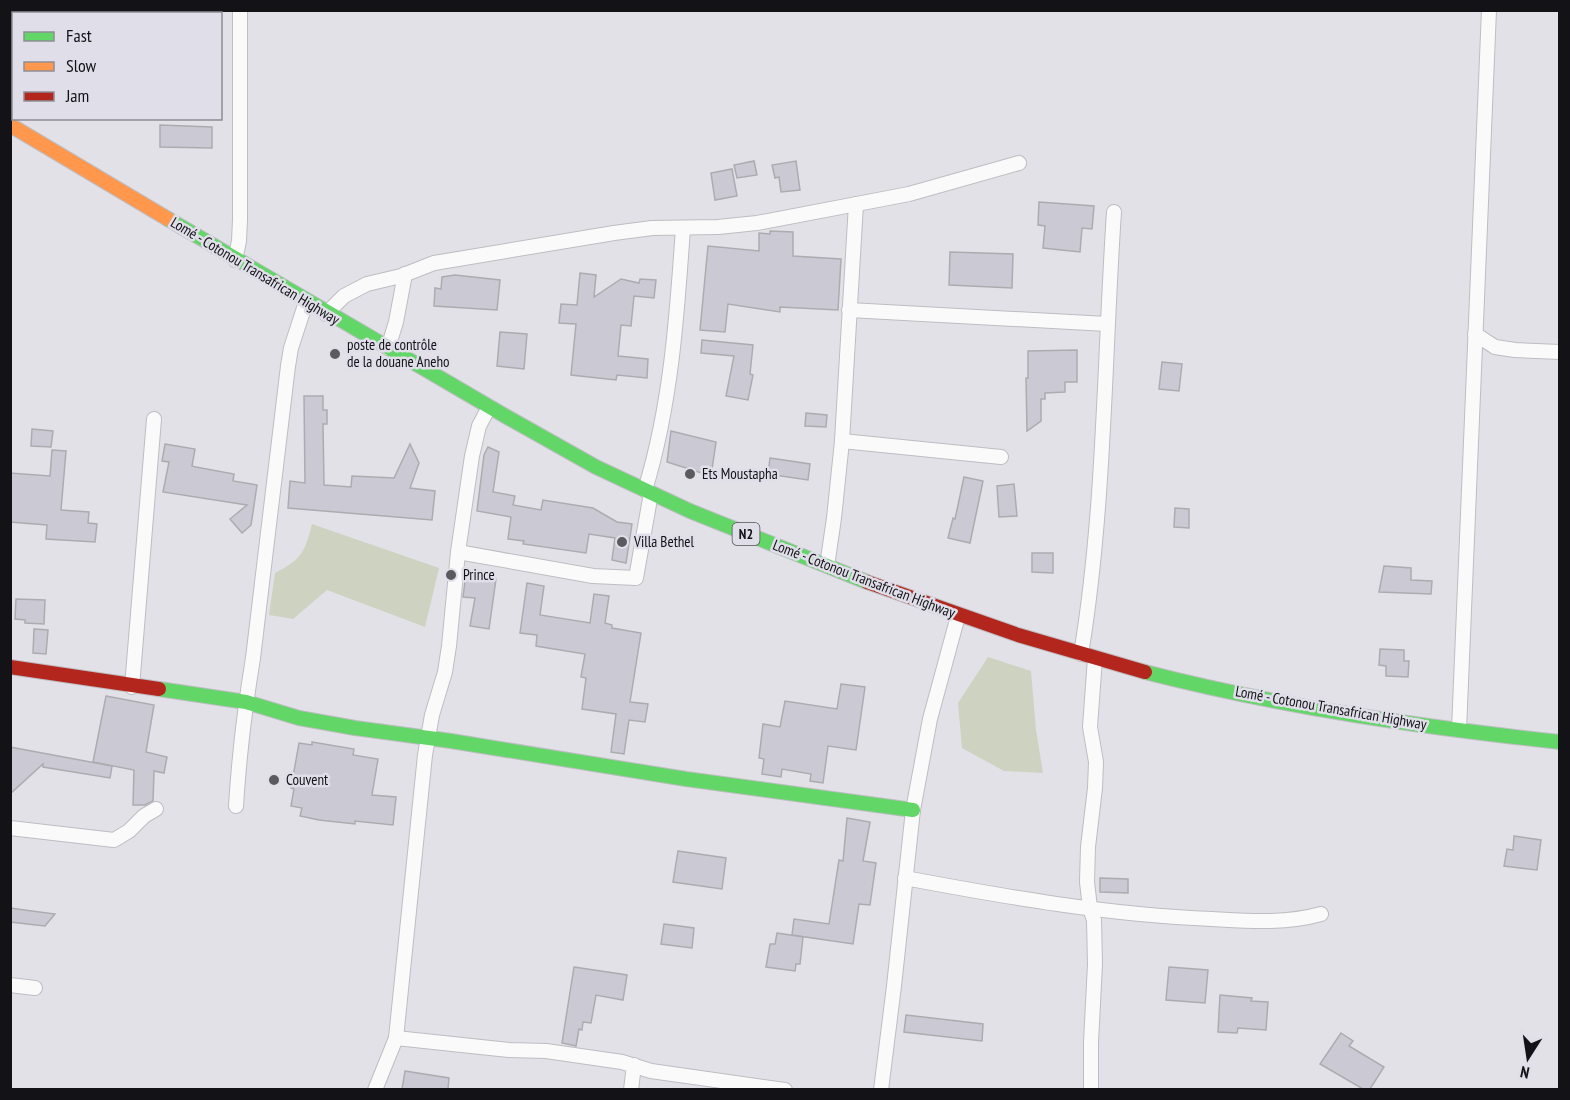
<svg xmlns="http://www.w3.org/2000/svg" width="1570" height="1100" viewBox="0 0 1570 1100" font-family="'PT Sans Narrow',sans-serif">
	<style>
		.green { fill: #cdd3c0 }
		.building { fill: #cbc9d4; stroke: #acacb0; stroke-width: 1.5 }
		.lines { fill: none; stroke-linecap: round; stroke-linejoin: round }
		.street-casing { stroke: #bebdc2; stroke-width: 16 }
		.fast-casing { stroke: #bebdc2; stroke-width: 16 }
		.slow-casing { stroke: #bebdc2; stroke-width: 16 }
		.jam-casing { stroke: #bebdc2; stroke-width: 16 }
		.street { stroke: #fbfafb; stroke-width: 14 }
		.fast { stroke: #63d668; stroke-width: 14 }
		.slow { stroke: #ff974d; stroke-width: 14 }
		.jam { stroke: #b3261e; stroke-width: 14 }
		.poi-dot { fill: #5b5a5f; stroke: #e0dfe9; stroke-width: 2 }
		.labels { text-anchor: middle; stroke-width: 5; stroke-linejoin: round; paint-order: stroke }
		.shield { fill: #e0dfe9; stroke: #505055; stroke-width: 1.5 }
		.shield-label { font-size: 14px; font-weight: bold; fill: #131216 }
		.street-label { font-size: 15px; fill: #131216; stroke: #e0dfe9 }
		.poi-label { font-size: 15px; fill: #131216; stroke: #e0dfe9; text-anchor: start }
	</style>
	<rect width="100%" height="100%" fill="#e2e1e7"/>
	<g class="green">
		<path d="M312 524 439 568 425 627 327 590 293 619 269 615 275 573C301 560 305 552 312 524Z"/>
		<path d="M988 657 1031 671 1036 730 1043 773 1004 771 962 748 958 703Z"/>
	</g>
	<g class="building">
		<path d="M160 125 212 127V148L160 147Z"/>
		<path d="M754 161 757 175 737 178 734 165Z"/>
		<path d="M796 161 800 190 781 192 779 177 775 178 772 165Z"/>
		<path d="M732 169 737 196 715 200 711 173Z"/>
		<path d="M1039 202 1094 206 1092 229 1082 228 1080 252 1043 248 1045 226 1038 225Z"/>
		<path d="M770 231 793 232V256L841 259 838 310 780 307V312L728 304 725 332 700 330 708 246 759 251V233L770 234Z"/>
		<path d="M950 252 1013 254 1012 288 949 285Z"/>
		<path d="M580 273 596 275 594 297 621 279 639 283 640 279 656 280 654 298 634 296 631 326 621 325 618 356 648 359 647 378 617 375 616 380 571 375 576 324 559 323 561 304 577 305Z"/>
		<path d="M455 275 500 280 497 310 434 306 435 288 441 289 442 277Z"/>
		<path d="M500 332 527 334 524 369 497 366Z"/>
		<path d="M702 340 753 345 750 374 753 375 748 400 726 396 734 356 701 353Z"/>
		<path d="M1077 350V382H1065V392L1045 393V399H1041V421L1027 431 1026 378H1028V351Z"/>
		<path d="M1162 362 1182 364 1179 391 1159 389Z"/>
		<path d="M304 396H323V410H327V424H323L324 485 351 487 352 476 394 478 410 444 419 463 410 488 435 491 432 520 288 508 290 481 305 483Z"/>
		<path d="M806 413 827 415 826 427 805 426Z"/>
		<path d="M32 429 53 431 51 447 31 446Z"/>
		<path d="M671 431 716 442 711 476 667 462Z"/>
		<path d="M165 444 195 449 192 466 196 467 234 474 233 481 257 485 251 525 242 533 230 519 247 505 163 492 169 462 162 461Z"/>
		<path d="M488 447 499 452 493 492 515 496 513 505 541 510 543 500 593 508 617 522 632 524 626 563 612 560 615 538 589 534 586 553 523 544 524 541 508 539 511 517 477 511 484 455Z"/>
		<path d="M52 450 66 451 61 510 89 512 88 523 97 524 95 542 46 539 47 525 10 522V473L50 476Z"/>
		<path d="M770 458 810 464 808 480 768 474Z"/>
		<path d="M964 477 983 481 970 543 948 538 953 518 955 519Z"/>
		<path d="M1014 484 1017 516 999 517 997 486Z"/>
		<path d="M1175 508 1189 509V528L1174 527Z"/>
		<path d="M1032 553H1053V573L1032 572Z"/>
		<path d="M1384 566 1411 568V580L1432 581 1431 594 1379 592Z"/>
		<path d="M466 574 496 579 489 629 470 626 475 598 463 597Z"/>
		<path d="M527 583 544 586 540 615 590 623 594 594 609 596 605 623 612 625V628L641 633 630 702 648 704 645 722 629 720 624 754 611 752 616 714 582 709 586 678 581 677 585 654 536 646 537 635 520 633Z"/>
		<path d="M16 599 45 600 44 624 25 623V620L15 619Z"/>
		<path d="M34 629 48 630 46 654 33 653Z"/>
		<path d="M1380 649 1404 650V661H1409L1408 677 1386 676V666L1379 665Z"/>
		<path d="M841 684 865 687 856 750 828 746 823 783 810 781 811 774 782 769 781 777 762 774 764 759 759 758 763 724 780 727 785 701 837 709Z"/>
		<path d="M106 696 154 705 146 752 167 757 164 773 154 771 153 801 145 805H133L134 770 93 762Z"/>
		<path d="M312 742 354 749 353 755 378 759 372 795 396 797 393 825 355 821V824L319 820 300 816 302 808 291 806 294 789 291 788 299 743 312 745Z"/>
		<path d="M10 747 112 766 110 778 43 767V764L10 794Z"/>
		<path d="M847 818 870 822 863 861 876 863 870 905 859 904 853 944 792 935 794 919 829 924 839 860 843 861Z"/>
		<path d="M1514 836 1541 840 1537 870 1504 866 1507 849 1513 850Z"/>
		<path d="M678 851 726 858 722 889 673 882Z"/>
		<path d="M1100 878 1128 879V893L1100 892Z"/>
		<path d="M10 908 32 911 55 914 45 926 10 922Z"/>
		<path d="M664 924 694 928 692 948 661 944Z"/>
		<path d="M777 933 803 937 800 964H796L795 971 766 967 770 944H775Z"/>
		<path d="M574 967 627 975 623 1000 596 995 591 1023 583 1022 582 1030 579 1029 576 1046 562 1043Z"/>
		<path d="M1169 967 1208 970 1205 1003 1166 1000Z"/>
		<path d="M1220 995 1252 998 1251 1001 1268 1002 1266 1030 1238 1028 1237 1033 1218 1032Z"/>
		<path d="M906 1015 983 1024 982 1041 904 1032Z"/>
		<path d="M1341 1033 1353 1041 1349 1046 1384 1067 1370 1089H1363L1320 1064Z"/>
		<path d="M405 1071 449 1078 448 1089H402Z"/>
	</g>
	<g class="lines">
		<g class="street-casing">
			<g id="street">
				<path d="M235 260 239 241 240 220V10"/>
				<path d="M849 310 1107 324"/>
				<path d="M326 314 344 296 367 284 401 276 434 263 614 233 652 228 718 227 757 223 909 194 1019 163"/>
				<path d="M1475 334 1495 347 1515 350 1560 352"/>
				<path d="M388 348 396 322 405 274"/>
				<path d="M842 441 1001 457"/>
				<path d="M645 490C671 405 677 316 683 228"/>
				<path d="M458 552 593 576 636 578 651 493"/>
				<path d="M827 566 834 518 842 441 856 204"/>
				<path d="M1081 654C1105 508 1104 359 1114 212"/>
				<path d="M132 687 154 419"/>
				<path d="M1459 730 1489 10"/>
				<path d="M236 806C239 756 245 707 253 658L288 366 291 348 306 302"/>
				<path d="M10 828 114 840 129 831 144 816 156 809"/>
				<path d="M905 878C1006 897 1109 915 1212 919 1249 921 1285 924 1321 914"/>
				<path d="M10 985 35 988"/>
				<path d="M396 1038 509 1050 546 1051 622 1062 651 1071 785 1090"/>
				<path d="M375 1090 396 1038 425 755 432 715 445 672 449 646 458 552 472 456 479 426 489 407"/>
				<path d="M631 1090 634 1065"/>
				<path d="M881 1090 894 986 913 810 930 719 958 616"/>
				<path d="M1091 1090V1042L1095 964 1094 920 1090 908 1087 882 1088 847 1095 788 1096 762 1090 727 1095 658"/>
			</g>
		</g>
		<g class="fast-casing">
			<g id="fast">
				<path d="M168 219 507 417 596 467 690 511 867 582"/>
				<path d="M1145 672C1281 707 1421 727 1560 742"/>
				<path d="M159 689 246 702 299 718 355 728 451 741 686 779 913 810"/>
			</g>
		</g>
		<g class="slow-casing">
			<path id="slow" d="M10 125 168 219"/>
		</g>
		<g class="jam-casing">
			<g id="jam">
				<path d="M867 582 1018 635 1145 672"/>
				<path d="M10 667 159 689"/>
			</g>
		</g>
		<use href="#street" class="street"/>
		<use href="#fast" class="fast"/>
		<use href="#slow" class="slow"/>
		<use href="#jam" class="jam"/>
	</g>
	<g class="poi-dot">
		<circle cx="335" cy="354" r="6"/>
		<circle cx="690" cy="474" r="6"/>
		<circle cx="622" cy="542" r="6"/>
		<circle cx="451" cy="575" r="6"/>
		<circle cx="274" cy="780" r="6"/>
	</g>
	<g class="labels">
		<rect class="shield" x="732.5" y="523" width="27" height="22" rx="4.5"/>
		<g class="shield-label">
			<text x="746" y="539">N2</text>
		</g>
		<g class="street-label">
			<text transform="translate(255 271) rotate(31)" y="5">Lomé - Cotonou Transafrican Highway</text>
			<text transform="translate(864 579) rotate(21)" y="5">Lomé - Cotonou Transafrican Highway</text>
			<text transform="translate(1331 708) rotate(10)" y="5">Lomé - Cotonou Transafrican Highway</text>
		</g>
		<g class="poi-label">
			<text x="347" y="350">poste de contrôle<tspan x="347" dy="17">de la douane Aneho</tspan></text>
			<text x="702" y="479">Ets Moustapha</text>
			<text x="634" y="547">Villa Bethel</text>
			<text x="463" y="580">Prince</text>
			<text x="286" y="785">Couvent</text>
		</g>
	</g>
	<rect width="1570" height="1100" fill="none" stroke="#131216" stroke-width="24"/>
	<rect x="12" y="12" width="210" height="108" fill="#e0dfe9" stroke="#8e8d95" stroke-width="1.5"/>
	<rect x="24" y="32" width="30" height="9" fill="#63d668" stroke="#8e8d95" stroke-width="1.5"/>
	<text x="66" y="42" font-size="18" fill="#131216">Fast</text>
	<rect x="24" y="62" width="30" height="9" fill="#ff974d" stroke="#8e8d95" stroke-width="1.5"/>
	<text x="66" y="72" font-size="18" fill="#131216">Slow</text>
	<rect x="24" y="92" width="30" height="9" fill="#b3261e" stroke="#8e8d95" stroke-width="1.5"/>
	<text x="66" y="102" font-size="18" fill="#131216">Jam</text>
	<g transform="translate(1528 1058) rotate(192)" stroke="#e0dfe9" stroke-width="4.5" paint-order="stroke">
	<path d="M0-4.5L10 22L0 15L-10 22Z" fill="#131216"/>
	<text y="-9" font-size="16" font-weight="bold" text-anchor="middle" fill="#131216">N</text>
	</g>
</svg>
